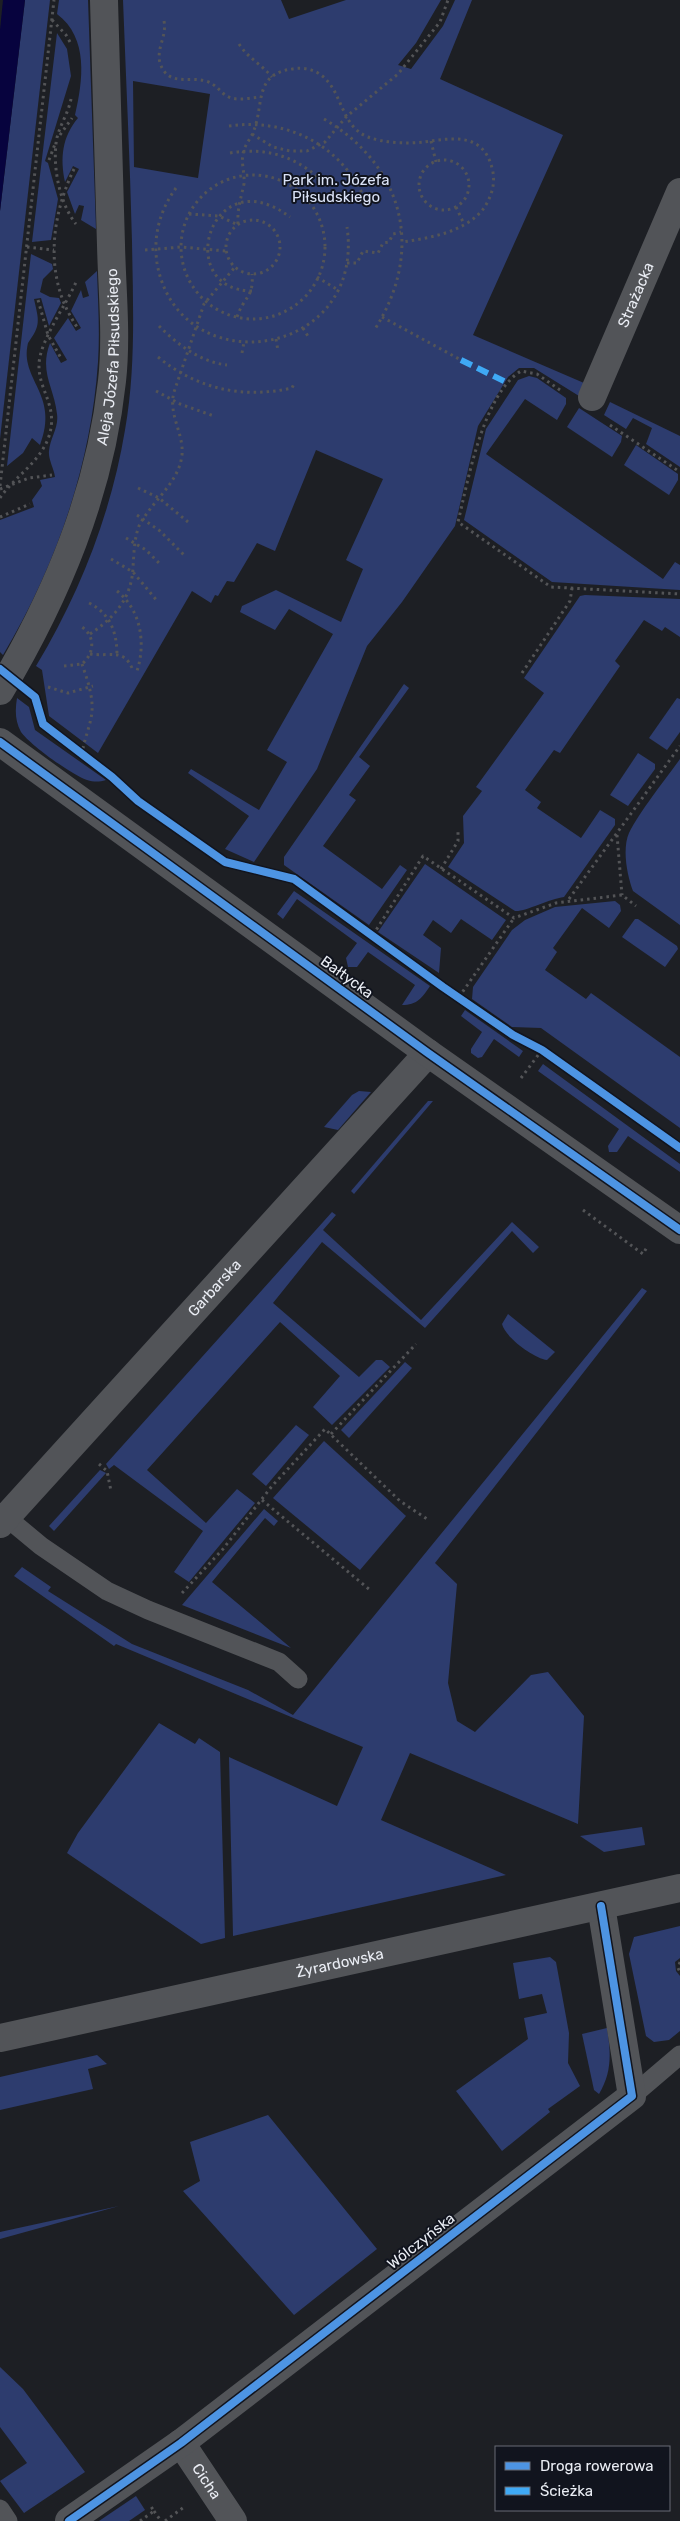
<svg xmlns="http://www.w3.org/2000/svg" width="680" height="2521" viewBox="0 0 680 2521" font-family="Rubik,sans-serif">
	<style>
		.green { fill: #2d3c6e; fill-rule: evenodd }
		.water { fill: #07033e }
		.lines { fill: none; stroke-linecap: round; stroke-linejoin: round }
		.path { stroke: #535457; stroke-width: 3; stroke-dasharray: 2.5 4; stroke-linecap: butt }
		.lane { stroke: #525458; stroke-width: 19 }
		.street { stroke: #525458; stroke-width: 28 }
		.secondary { stroke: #525458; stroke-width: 28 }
		.quiet { stroke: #3fa9f5; stroke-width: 6; stroke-dasharray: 12 6; stroke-linecap: butt }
		.cycleway-casing { stroke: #11141e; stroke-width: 11 }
		.cycleway { stroke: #4d94e3; stroke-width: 8 }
		.labels { text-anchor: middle; stroke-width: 4; stroke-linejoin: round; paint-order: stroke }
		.park-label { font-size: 15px; fill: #dbe3f7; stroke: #11141e }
		.street-label { font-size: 15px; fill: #eaedf4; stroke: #11141e }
	</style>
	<rect width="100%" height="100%" fill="#1d1f24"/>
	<g class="green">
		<path d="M25 0H50L0 439V211Z"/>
		<path d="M59 0H88L96 229 81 220 84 206 79 205 75 214 67 192 79 169 73 166 65 182C60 158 62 137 78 118L75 115C83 81 89 38 57 14Z"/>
		<path d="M123 0H281L289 19 346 0H441L416 43 398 65 411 69 443 26 455 0H472L440 79 563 135 473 335 584 383 579 396 534 368H519L508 377 478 426 455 526 402 602 367 646 317 769 254 862 225 849 249 816 188 773 191 769 259 810 287 762 267 750 333 634 289 609 275 630 240 612 242 606 276 590 341 622 363 569 346 560 383 479 316 450 275 551 257 543 234 582 227 581 218 596 215 595 211 603 192 591 98 753 49 716 42 670 36 666C80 593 111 514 125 430 136 368 133 305 132 242 130 161 126 81 123 0ZM133 81 210 94 198 178 134 167Z"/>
		<path d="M57 33 67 49 71 76 45 161 48 163 58 199 51 240 32 242Z"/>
		<path d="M31 254 52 264 53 269 43 279 40 292 50 297 59 298 61 303 49 326 41 298 34 299C39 321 41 325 28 343 19 380 60 394 40 445L32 438 23 453 7 466Z"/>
		<path d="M97 271C98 302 100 332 98 362 91 466 56 566 3 655L0 652V520L34 507 32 500 42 486 40 480 55 477C54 469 48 459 49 451 50 438 59 428 57 414 54 387 39 372 50 343L61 363 67 360 54 338 68 318 76 331 81 328 71 311 81 290 83 298 89 296 85 282Z"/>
		<path d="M529 376 537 378 566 398V404L557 420 525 399 486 454 663 579 675 562 680 565V590L552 582 464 520 486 429 518 380Z"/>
		<path d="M610 402 680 436V467L646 444 652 428 633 418 626 429 604 415Z"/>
		<path d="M579 408 622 436 621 442 612 457 567 427Z"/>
		<path d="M636 445 678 474V480L669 495 624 465Z"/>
		<path d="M585 595 680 599V637L665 627 662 631 644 620 615 661 620 666 560 753 554 750 525 790 541 802 537 808 581 838 600 810 615 819V825L564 897C549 899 525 912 515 911L448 867 464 843 463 816 482 791 476 787 544 693 524 678 580 596Z"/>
		<path d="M404 684 409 688 359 757 370 766 349 795 356 800 323 846 382 889 400 865 407 870 369 925 284 865V857Z"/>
		<path d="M17 698 29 707 35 730 106 780C99 782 94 782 87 780 72 775 30 745 21 732 15 721 15 710 17 698Z"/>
		<path d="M677 698 680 699V732L667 750 649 738Z"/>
		<path d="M638 753 655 764V769L628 806 610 795Z"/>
		<path d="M680 759V925L633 891C627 875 622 849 629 833 640 811 665 780 680 759Z"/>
		<path d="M425 864 506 920 492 940 461 919 451 933 433 920 423 935 441 948 439 973 378 932Z"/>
		<path d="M294 891 430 986C422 998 417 1005 402 1005L415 985 368 952 357 967H348L346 958 357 943 297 899 283 919 277 914Z"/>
		<path d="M615 901 620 905 621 911 609 928 582 908 553 948 557 952 545 970 586 999 591 993 680 1057V1128L541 1028 512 1027 472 999 473 987 512 930 525 920 555 907Z"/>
		<path d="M635 919H638L677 946 678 949 665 967 622 937Z"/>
		<path d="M465 1010 523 1051 519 1057 494 1039 482 1057 478 1058 471 1053V1049L482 1032 461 1016Z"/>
		<path d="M543 1064 680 1164V1172L628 1136 617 1152H609L608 1146 619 1129 538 1071Z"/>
		<path d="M359 1091 371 1092 338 1130 324 1127 352 1095Z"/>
		<path d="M428 1101H433L354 1194 351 1191Z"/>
		<path d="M332 1212 336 1215 323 1230 421 1320 512 1222 539 1247 533 1253 512 1231 425 1328 322 1242 273 1303 359 1377 376 1360H382L390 1367 332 1425 313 1407 340 1376 280 1322 147 1470 206 1523 237 1489 255 1503 189 1582 174 1572 203 1531 114 1465 109 1469 106 1464Z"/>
		<path d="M642 1288 647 1291 435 1563 457 1584 448 1683 457 1721 475 1732 531 1675 548 1672 584 1716 578 1824 410 1753 381 1820 506 1875 233 1936 229 1757 337 1806 363 1747 116 1644 114 1646 14 1576 22 1567 51 1587 48 1591 132 1644 248 1690 293 1715Z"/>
		<path d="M508 1314 555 1352 547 1360C533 1358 505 1337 502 1324Z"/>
		<path d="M405 1362 412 1368 349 1438 341 1430Z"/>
		<path d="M296 1425 309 1435 266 1486 252 1474Z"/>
		<path d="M324 1441 406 1516 360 1570 273 1498Z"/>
		<path d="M100 1470 106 1473 54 1531 49 1526Z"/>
		<path d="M264 1509 278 1521 274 1526 265 1518 212 1582 291 1648 182 1605Z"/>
		<path d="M159 1723 195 1744 199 1738 220 1752 225 1938 201 1944 67 1853 78 1833Z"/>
		<path d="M642 1827 645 1845 604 1852 580 1836Z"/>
		<path d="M680 1926V1958L675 1962 676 1971 680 1976V2031L669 2040 654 2042 646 2036 629 1954 634 1937Z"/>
		<path d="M550 1957 556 1962 569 2033 568 2063 580 2086 548 2109 550 2112 502 2151 456 2091 528 2039 524 2018 547 2013 542 1994 519 1999 513 1963Z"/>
		<path d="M607 2028C611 2053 612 2072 599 2094L594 2090 582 2034Z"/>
		<path d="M97 2055 107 2064 88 2069 93 2089 0 2110V2077Z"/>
		<path d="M268 2115 377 2249 294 2315 183 2191 200 2181 190 2142Z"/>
		<path d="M119 2206 0 2239V2232Z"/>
		<path d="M0 2367 23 2389 85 2472 24 2513 0 2481 27 2463 0 2427Z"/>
		<path d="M136 2496 145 2510 129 2521H99Z"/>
	</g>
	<path class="water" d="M3 0H25L0 211V30Z"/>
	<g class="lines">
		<g class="path">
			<path d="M52 20 66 35 70 42"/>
			<path d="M164 21C167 37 156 48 160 63 168 87 188 76 206 81 215 84 219 90 225 95 235 102 249 98 260 97"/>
			<path d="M239 44C248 58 261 64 272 77"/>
			<path d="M71 99C68 115 57 129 56 144 53 169 60 204 76 224"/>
			<path d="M324 119C404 166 425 250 375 329"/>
			<path d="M229 126C285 118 338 143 363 195"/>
			<path d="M252 134 273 147 290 151H307L325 142 346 117 398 74 440 22 448 0"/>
			<path d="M60 135 72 118"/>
			<path d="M431 141 436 162"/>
			<path d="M230 153C270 146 302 159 329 188"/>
			<path d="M49 160 55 144"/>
			<circle cx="444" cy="185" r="25"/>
			<path d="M74 169C50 219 44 279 77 327"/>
			<circle cx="253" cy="247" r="72"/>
			<path d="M176 188C160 210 153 235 157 263 178 385 366 360 347 227"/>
			<path d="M456 207 464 224"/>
			<path d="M189 214 219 216 238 225C237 209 241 198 244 184 245 172 240 161 244 150 246 143 252 137 254 130 264 104 254 74 292 69 302 67 313 69 321 75 343 91 340 126 368 137 384 143 407 144 424 142 452 138 483 132 492 168 496 182 492 196 484 208 466 232 430 238 402 242"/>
			<circle cx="253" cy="247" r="27"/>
			<path d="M27 247 54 250"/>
			<path d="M145 250 181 247 226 251"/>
			<path d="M347 263H357L363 251 378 253 383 243 389 242 393 234 401 232"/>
			<path d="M317 277 338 290"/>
			<path d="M252 291C172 290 210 157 290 217"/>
			<path d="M38 300 48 335 62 360"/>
			<path d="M237 317C244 296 254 298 252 274"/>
			<path d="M382 317 461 360"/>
			<path d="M159 326C177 344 200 362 227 365"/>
			<path d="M303 328 309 338"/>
			<path d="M276 339 278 351"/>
			<path d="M242 353 244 342"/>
			<path d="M158 357C197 389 243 399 292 388L294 384"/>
			<path d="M560 390 537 374 521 371C483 394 468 481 458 522L551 587 680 594"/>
			<path d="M156 391 180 404 214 416"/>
			<path d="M610 425 680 472"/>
			<path d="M0 486 54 0"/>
			<path d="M138 488 159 498 188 522"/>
			<path d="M0 489 29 478 52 475"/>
			<path d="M0 498C14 477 38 464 48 439 60 407 38 391 39 364 40 340 67 304 77 280"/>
			<path d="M137 515 160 531 185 556"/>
			<path d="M0 517 30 504"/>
			<path d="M126 538 146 550 159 563"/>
			<path d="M111 559 133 572 158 602"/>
			<path d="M117 591C141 610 146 643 137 671"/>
			<path d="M89 603C111 614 117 633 117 656"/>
			<path d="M90 634C114 618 132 598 133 567 134 554 134 539 139 526 151 502 179 483 182 455 184 433 168 415 174 392L204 304 235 267"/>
			<path d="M90 654C110 657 123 648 132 668"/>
			<path d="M82 664C87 679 93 695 92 711 91 725 84 739 82 754"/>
			<path d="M64 666 82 664C94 654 96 637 82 627"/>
			<path d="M522 673 570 601 572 588"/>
			<path d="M48 687 68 693 93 686"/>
			<path d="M617 835 622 895"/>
			<path d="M441 869 458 841V829"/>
			<path d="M569 899 680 746"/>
			<path d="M373 935 423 856 514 918 556 903 622 895 636 906"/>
			<path d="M459 997 514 918"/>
			<path d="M521 1078 542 1050"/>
			<path d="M583 1210 643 1254 647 1247"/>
			<path d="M331 1434 416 1344"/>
			<path d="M99 1464 107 1471 111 1491"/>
			<path d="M262 1500 370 1590"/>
			<path d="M182 1593 223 1549 272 1486 325 1429 400 1501 427 1519"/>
			<path d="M680 1962 678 1968 680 1972"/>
			<path d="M154 2511 161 2521"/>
			<path d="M140 2521 154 2511 150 2505"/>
			<path d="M165 2521 184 2507"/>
		</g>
		<g class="lane">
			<path d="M6 1517 41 1546 107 1591 148 1610 279 1662 298 1679"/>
			<path d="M632 2096 680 2055"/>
			<path d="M0 2509 8 2521"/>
		</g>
		<g class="street">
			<path id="s1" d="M592 397 680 192"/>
			<path id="s2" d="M0 691C57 595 100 493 112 381 117 336 112 290 111 245 109 164 106 82 104 0"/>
			<path id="s3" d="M0 1524 428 1053"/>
			<path id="s4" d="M181 2443 233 2521"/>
			<path d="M69 2521 181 2443 632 2096 601 1906"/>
		</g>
		<g class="secondary">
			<path d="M0 742 428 1053 680 1230"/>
			<path id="s5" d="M0 2038 680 1888"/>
		</g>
		<path class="quiet" d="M461 360 508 383"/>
		<g class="cycleway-casing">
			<g id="cycleway">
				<path d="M0 669 35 697 43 724 112 777 138 801 225 862 294 879 443 987 513 1035 542 1050 680 1148"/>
				<path d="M0 742 428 1053 680 1230"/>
				<path d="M69 2521 181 2443 632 2096 601 1906"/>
			</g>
		</g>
		<use href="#cycleway" class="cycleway"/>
	</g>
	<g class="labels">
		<g class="park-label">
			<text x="336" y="185">Park im. Józefa<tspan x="336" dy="17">Piłsudskiego</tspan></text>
		</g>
		<g class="street-label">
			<text dy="5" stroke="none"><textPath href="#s1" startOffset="111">Strażacka</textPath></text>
			<text dy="5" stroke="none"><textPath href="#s2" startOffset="356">Aleja Józefa Piłsudskiego</textPath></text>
			<text transform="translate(347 977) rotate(36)" y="5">Bałtycka</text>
			<text dy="5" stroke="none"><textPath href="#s3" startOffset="319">Garbarska</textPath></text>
			<text dy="5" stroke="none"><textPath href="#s5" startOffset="348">Żyrardowska</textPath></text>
			<text transform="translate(421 2241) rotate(-38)" y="5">Wólczyńska</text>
			<text dy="5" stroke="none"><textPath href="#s4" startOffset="46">Cicha</textPath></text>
		</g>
	</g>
	<rect x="495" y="2446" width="175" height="65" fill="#11141e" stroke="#686b74"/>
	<rect x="505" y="2462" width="25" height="8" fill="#4d94e3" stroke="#686b74"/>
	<text x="540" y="2471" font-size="15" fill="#eaedf4">Droga rowerowa</text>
	<rect x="505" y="2487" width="25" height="8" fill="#3fa9f5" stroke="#686b74"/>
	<text x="540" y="2496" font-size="15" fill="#eaedf4">Ścieżka</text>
</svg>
